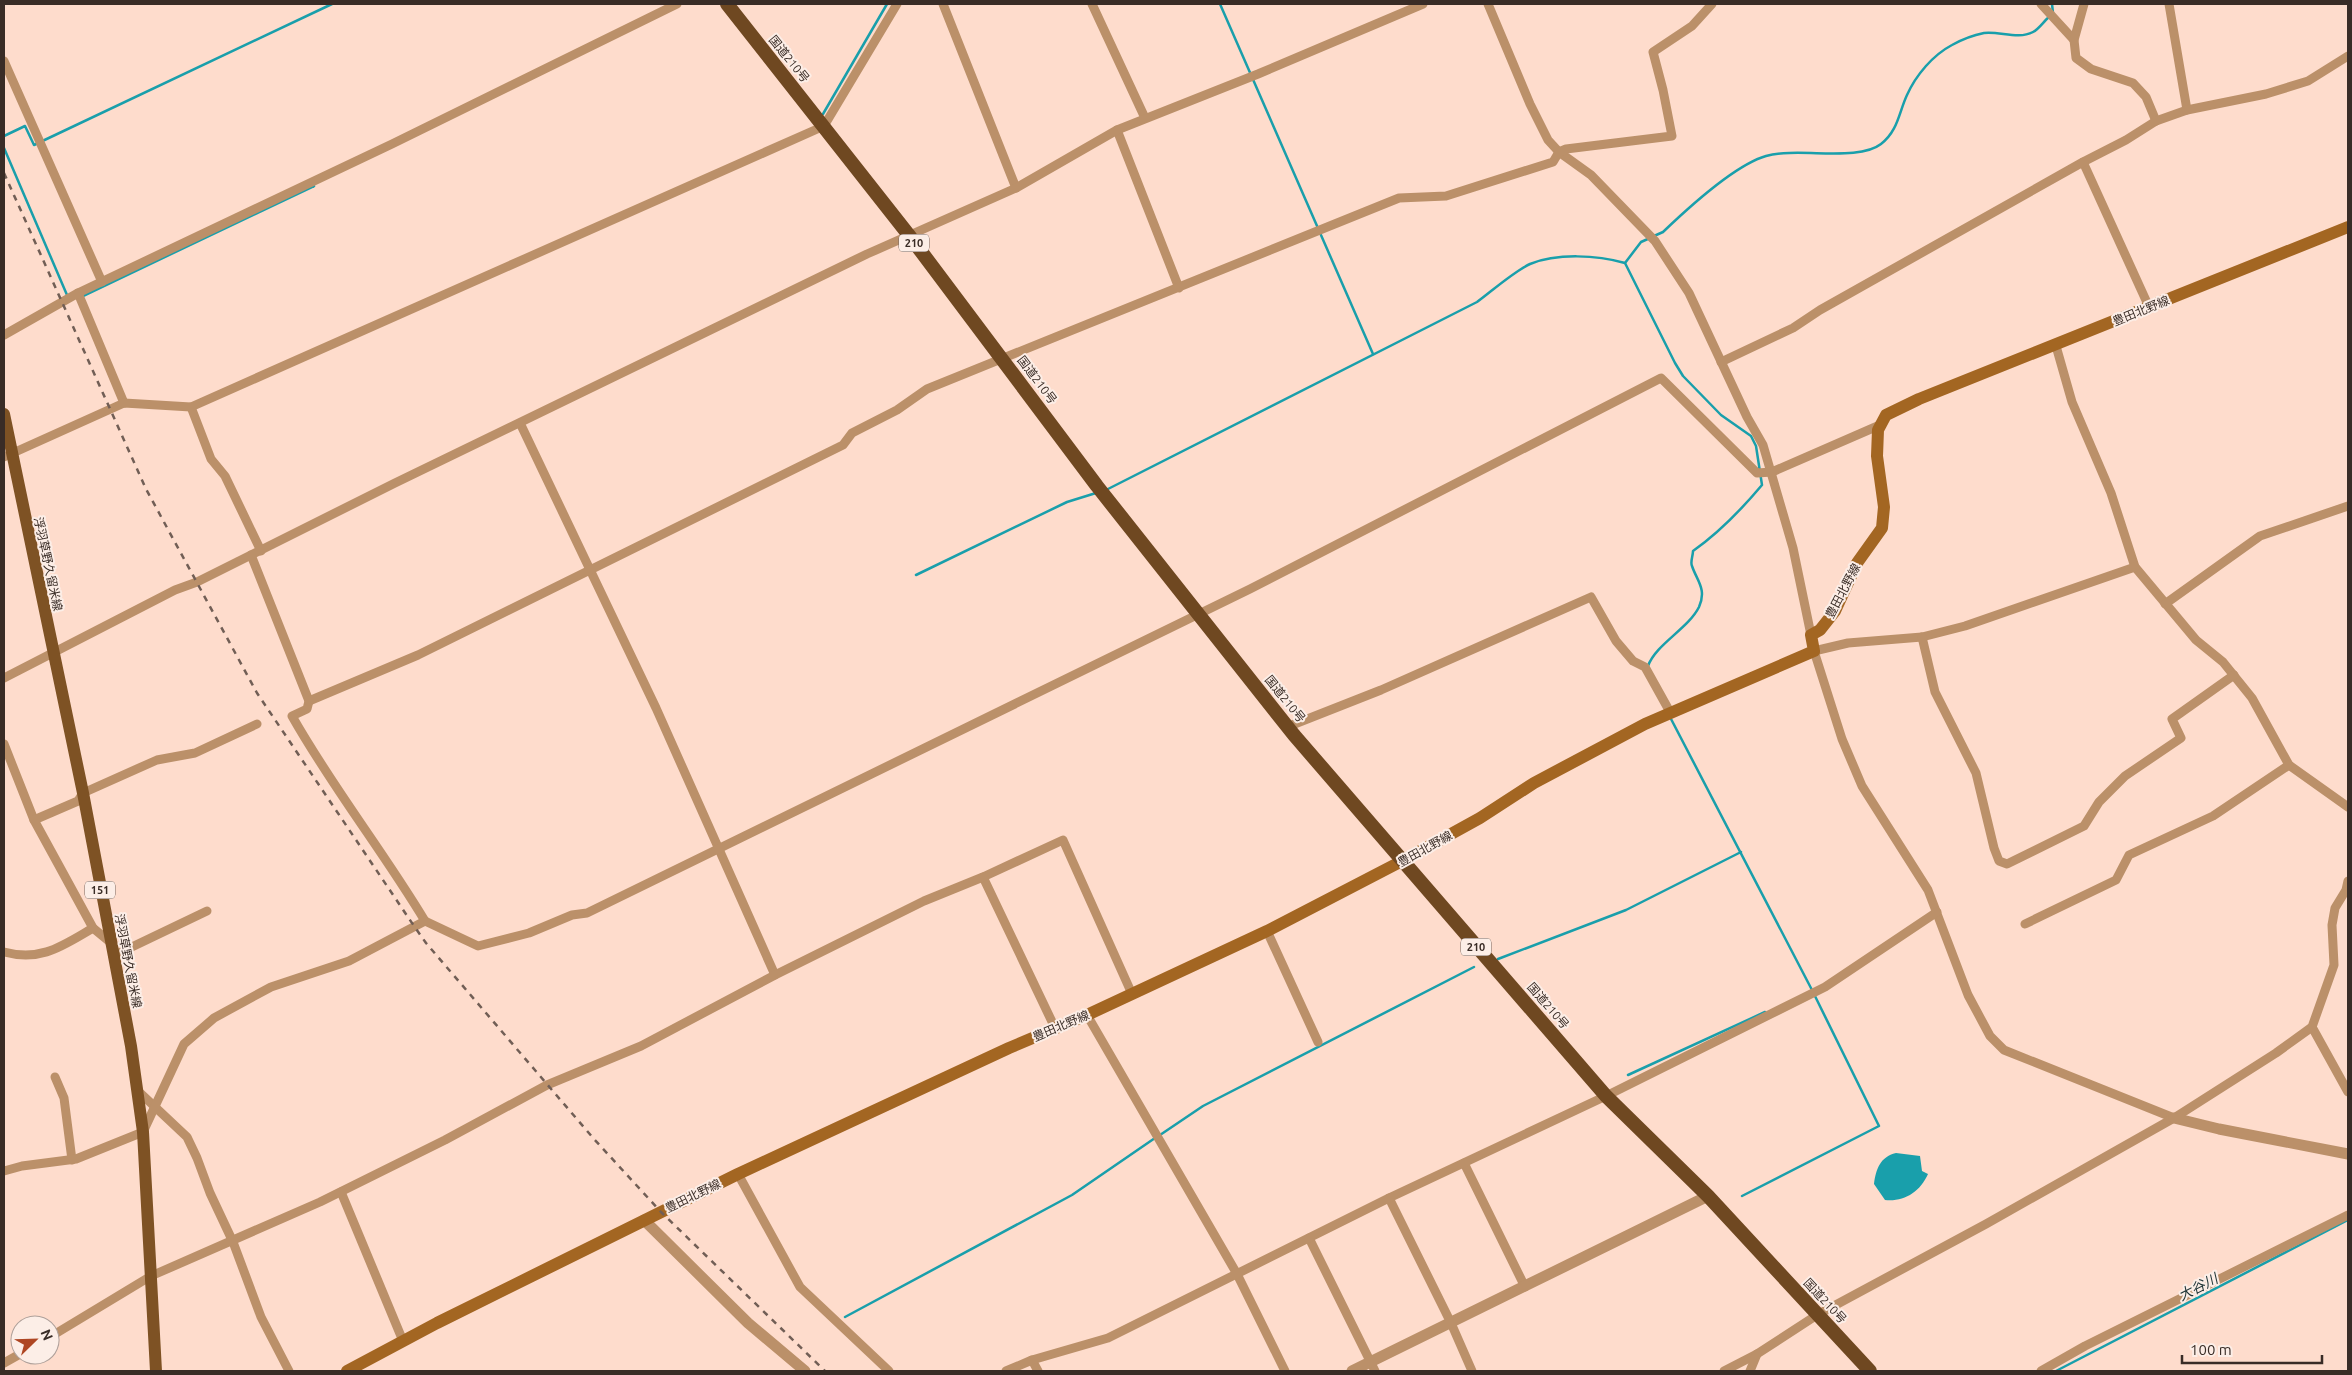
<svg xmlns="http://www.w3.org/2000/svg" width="2352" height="1375" viewBox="0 0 2352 1375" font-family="Ubuntu,'Noto Sans JP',sans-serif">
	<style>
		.water { fill: #199fab }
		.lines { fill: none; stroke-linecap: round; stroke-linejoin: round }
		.stream { stroke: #199fab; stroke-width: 2.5 }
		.minor { stroke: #bb9069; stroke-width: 9 }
		.tertiary { stroke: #bb9069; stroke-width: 11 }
		.secondary { stroke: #a36622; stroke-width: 12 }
		.primary { stroke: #7e5224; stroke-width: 12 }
		.trunk { stroke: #6f4821; stroke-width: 14 }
		.rail { stroke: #715e55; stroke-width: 2.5; stroke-dasharray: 6 6; stroke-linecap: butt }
		.labels { text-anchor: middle; stroke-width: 4; stroke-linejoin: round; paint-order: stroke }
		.shield { fill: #fceee7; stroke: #746660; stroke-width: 1 }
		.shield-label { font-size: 11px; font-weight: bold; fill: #392c26 }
		.street-label { font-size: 12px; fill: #392c26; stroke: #fceee7 }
		.water-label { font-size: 14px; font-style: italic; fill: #1e3335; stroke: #fceee7 }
	</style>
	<rect width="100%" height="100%" fill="#fedccc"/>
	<path class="water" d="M1896 1153 1920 1156 1922 1171 1928 1174C1920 1192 1904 1202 1885 1200L1874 1184C1876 1169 1880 1157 1896 1153Z"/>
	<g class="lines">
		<g class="stream">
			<path d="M1220 4 1373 354"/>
			<path d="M2052 4 2053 13"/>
			<path d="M823 114 887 4"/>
			<path d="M4 136 25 126 34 145 332 4"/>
			<path d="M4 148 67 295"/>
			<path d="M1654 236 1663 232C1687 209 1735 165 1766 156 1798 147 1858 162 1881 144 1898 131 1899 112 1907 95 1916 75 1933 55 1952 45 1961 40 1974 35 1984 33 2000 31 2018 40 2033 32 2039 29 2044 21 2049 17"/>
			<path d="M1625 263 1641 242 1650 238"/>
			<path d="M83 296 314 186"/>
			<path d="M1106 490 1477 302C1492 291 1513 272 1530 264 1557 253 1597 255 1625 263L1675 363 1683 376 1721 415 1751 436 1756 446 1762 485C1741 510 1720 532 1693 551 1693 556 1690 562 1692 566 1697 581 1707 589 1699 607 1688 629 1656 644 1648 666"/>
			<path d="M916 575 1067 502 1096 493"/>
			<path d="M1670 717 1812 990 1879 1126 1742 1196"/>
			<path d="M1498 959 1626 910 1741 852"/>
			<path d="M1628 1075 1765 1012"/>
			<path d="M1160 1135 1203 1106 1474 967"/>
			<path d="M845 1317 1072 1195 1155 1138"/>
			<path d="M2056 1371 2346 1221"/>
		</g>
		<g class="minor">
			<path d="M943 4 1016 188"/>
			<path d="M1092 4 1145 118"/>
			<path d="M1488 4 1530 104 1548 140 1559 152 1591 175 1655 241 1689 293 1747 417 1763 445 1793 548 1811 635"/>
			<path d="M2041 4 2074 40"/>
			<path d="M2084 4 2074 40 2076 58 2091 69 2133 83 2146 97 2156 121"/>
			<path d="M2169 4 2187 110"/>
			<path d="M4 61 102 282"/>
			<path d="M1117 130 1179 288"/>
			<path d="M2083 162 2149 307"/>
			<path d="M78 293 124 403"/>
			<path d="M4 335 78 293 392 144 677 4"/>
			<path d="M2056 346 2072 402 2111 493 2135 567 2196 640 2223 662 2252 698 2289 765 2348 807"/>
			<path d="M1721 362 1793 328 1820 310 2083 162 2126 140 2156 121 2187 110 2266 94 2308 81 2348 56"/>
			<path d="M191 407 211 459 225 476 261 551"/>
			<path d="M520 423 656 708 775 975"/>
			<path d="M4 457 124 403 191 407 824 126 897 4"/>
			<path d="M251 555 309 701 307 709 292 716C332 787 383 851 425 921"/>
			<path d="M2135 567 1965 626 1922 637 1848 643 1814 651 1842 739 1862 786 1928 890 1968 995 1990 1036 2004 1050 2174 1118"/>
			<path d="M2165 604 2260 536 2348 506"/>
			<path d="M1922 637 1935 692 1976 773 1994 848 1999 861 2007 864 2084 826 2099 802 2125 776 2181 738 2172 719 2234 675"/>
			<path d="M4 678 175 590 197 582 395 483 867 254 1016 188 1117 130 1258 74 1423 4"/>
			<path d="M309 701 418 655 843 445 852 433 897 410 927 389 1399 198 1446 196 1553 162 1559 152 1566 149 1672 136 1663 90 1653 52 1692 26 1712 4"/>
			<path d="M1287 727 1381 690 1591 597 1616 641 1633 661 1645 667 1670 712"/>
			<path d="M4 744 34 820 63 873 93 928 110 942"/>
			<path d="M34 820 78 801 83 793 157 760 195 753 257 724"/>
			<path d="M983 877 1055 1028"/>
			<path d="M2025 924 2116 880 2129 855 2213 816 2289 765"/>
			<path d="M1267 931 1318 1042"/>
			<path d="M4 952C41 962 62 946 93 928"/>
			<path d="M113 956 207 911"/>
			<path d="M1087 1015 1237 1274 1285 1371"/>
			<path d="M2312 1027 2348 1092"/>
			<path d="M55 1077 64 1098 72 1160"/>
			<path d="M137 1090 187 1137 197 1158 210 1193 233 1242 261 1317 289 1371"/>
			<path d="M1464 1163 1525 1287"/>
			<path d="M4 1171 22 1166 76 1159 143 1132 184 1044 214 1018 271 987 349 961 425 921 478 946 529 933 572 915 587 913 1250 589 1661 378 1757 473 1772 472 1880 425"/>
			<path d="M738 1174 800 1287 889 1371"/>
			<path d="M341 1192 403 1341"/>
			<path d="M1389 1198 1451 1323 1472 1371"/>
			<path d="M1309 1238 1375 1371"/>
			<path d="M50 1337 151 1276 320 1202 445 1140 547 1085 641 1046 775 975 924 901 983 877 1063 840 1132 994"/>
			<path d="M1032 1360 1038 1371"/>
			<path d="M4 1363 20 1354"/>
			<path d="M1006 1371 1032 1360 1108 1338 1389 1198 1606 1096 1825 987 1937 912"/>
			<path d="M1724 1371 1757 1354 1817 1315 1986 1224 2174 1118 2276 1053 2312 1027 2334 965 2332 925 2335 908 2346 890 2348 881"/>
			<path d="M1750 1371 1757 1354"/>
			<path d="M2041 1371 2085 1346 2348 1215"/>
		</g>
		<g class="tertiary">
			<path d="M2174 1118 2219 1129 2348 1154"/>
			<path d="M644 1220 748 1323 805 1371"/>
			<path d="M1352 1371 1708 1196"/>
		</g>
		<path class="secondary" d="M347 1371 437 1323 738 1174 1009 1048 1087 1015 1267 931 1402 861 1480 818 1534 783 1645 724 1814 651 1811 635 1820 630 1835 611 1857 563 1882 528 1884 507 1877 456 1878 430 1886 415 1919 399 2348 227"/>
		<path class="primary" d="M4 414 83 793 131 1046 143 1132 156 1371"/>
		<path class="trunk" d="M727 4 908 234 1097 486 1294 735 1606 1096 1708 1196 1870 1371"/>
		<path class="rail" d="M4 173 146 489 257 693 414 926 426 943 594 1139 661 1212 825 1371"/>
	</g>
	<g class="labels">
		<g class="shield">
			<rect x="899" y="234.5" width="30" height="17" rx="4"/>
			<rect x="85" y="881.5" width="30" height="17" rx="4"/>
			<rect x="1461" y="938.5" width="30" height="17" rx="4"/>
		</g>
		<g class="shield-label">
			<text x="914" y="247">210</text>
			<text x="100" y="894">151</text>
			<text x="1476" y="951">210</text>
		</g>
		<g class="street-label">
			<text transform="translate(789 59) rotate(51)" y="4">国道210号</text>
			<text transform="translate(2141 311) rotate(-22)" y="4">豊田北野線</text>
			<text transform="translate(1037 380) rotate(53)" y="4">国道210号</text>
			<text transform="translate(48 564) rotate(78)" y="4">浮羽草野久留米線</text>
			<text transform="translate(1843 591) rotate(-62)" y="4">豊田北野線</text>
			<text transform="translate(1285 699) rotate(51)" y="4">国道210号</text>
			<text transform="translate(1425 849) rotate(-29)" y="4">豊田北野線</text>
			<text transform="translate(128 961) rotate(79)" y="4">浮羽草野久留米線</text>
			<text transform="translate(1548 1006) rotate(49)" y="4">国道210号</text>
			<text transform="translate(1061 1026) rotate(-23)" y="4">豊田北野線</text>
			<text transform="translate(693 1196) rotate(-26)" y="4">豊田北野線</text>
			<text transform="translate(1825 1301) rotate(47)" y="4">国道210号</text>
		</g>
		<g class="water-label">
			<text transform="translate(2198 1287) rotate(-27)" y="5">大谷川</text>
		</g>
	</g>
	<rect width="2352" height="1375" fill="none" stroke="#392c26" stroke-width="10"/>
	<g transform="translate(35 1340) rotate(67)"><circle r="24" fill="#fceee7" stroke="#aea09a"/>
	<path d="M0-4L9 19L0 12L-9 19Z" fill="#ae4623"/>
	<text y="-8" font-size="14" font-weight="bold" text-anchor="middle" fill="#392c26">N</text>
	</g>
	<path d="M2182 1355v8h140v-8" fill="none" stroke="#392c26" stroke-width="2.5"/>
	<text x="2190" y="1355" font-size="15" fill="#392c26" stroke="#fceee7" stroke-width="4" paint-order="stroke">100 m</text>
</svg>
